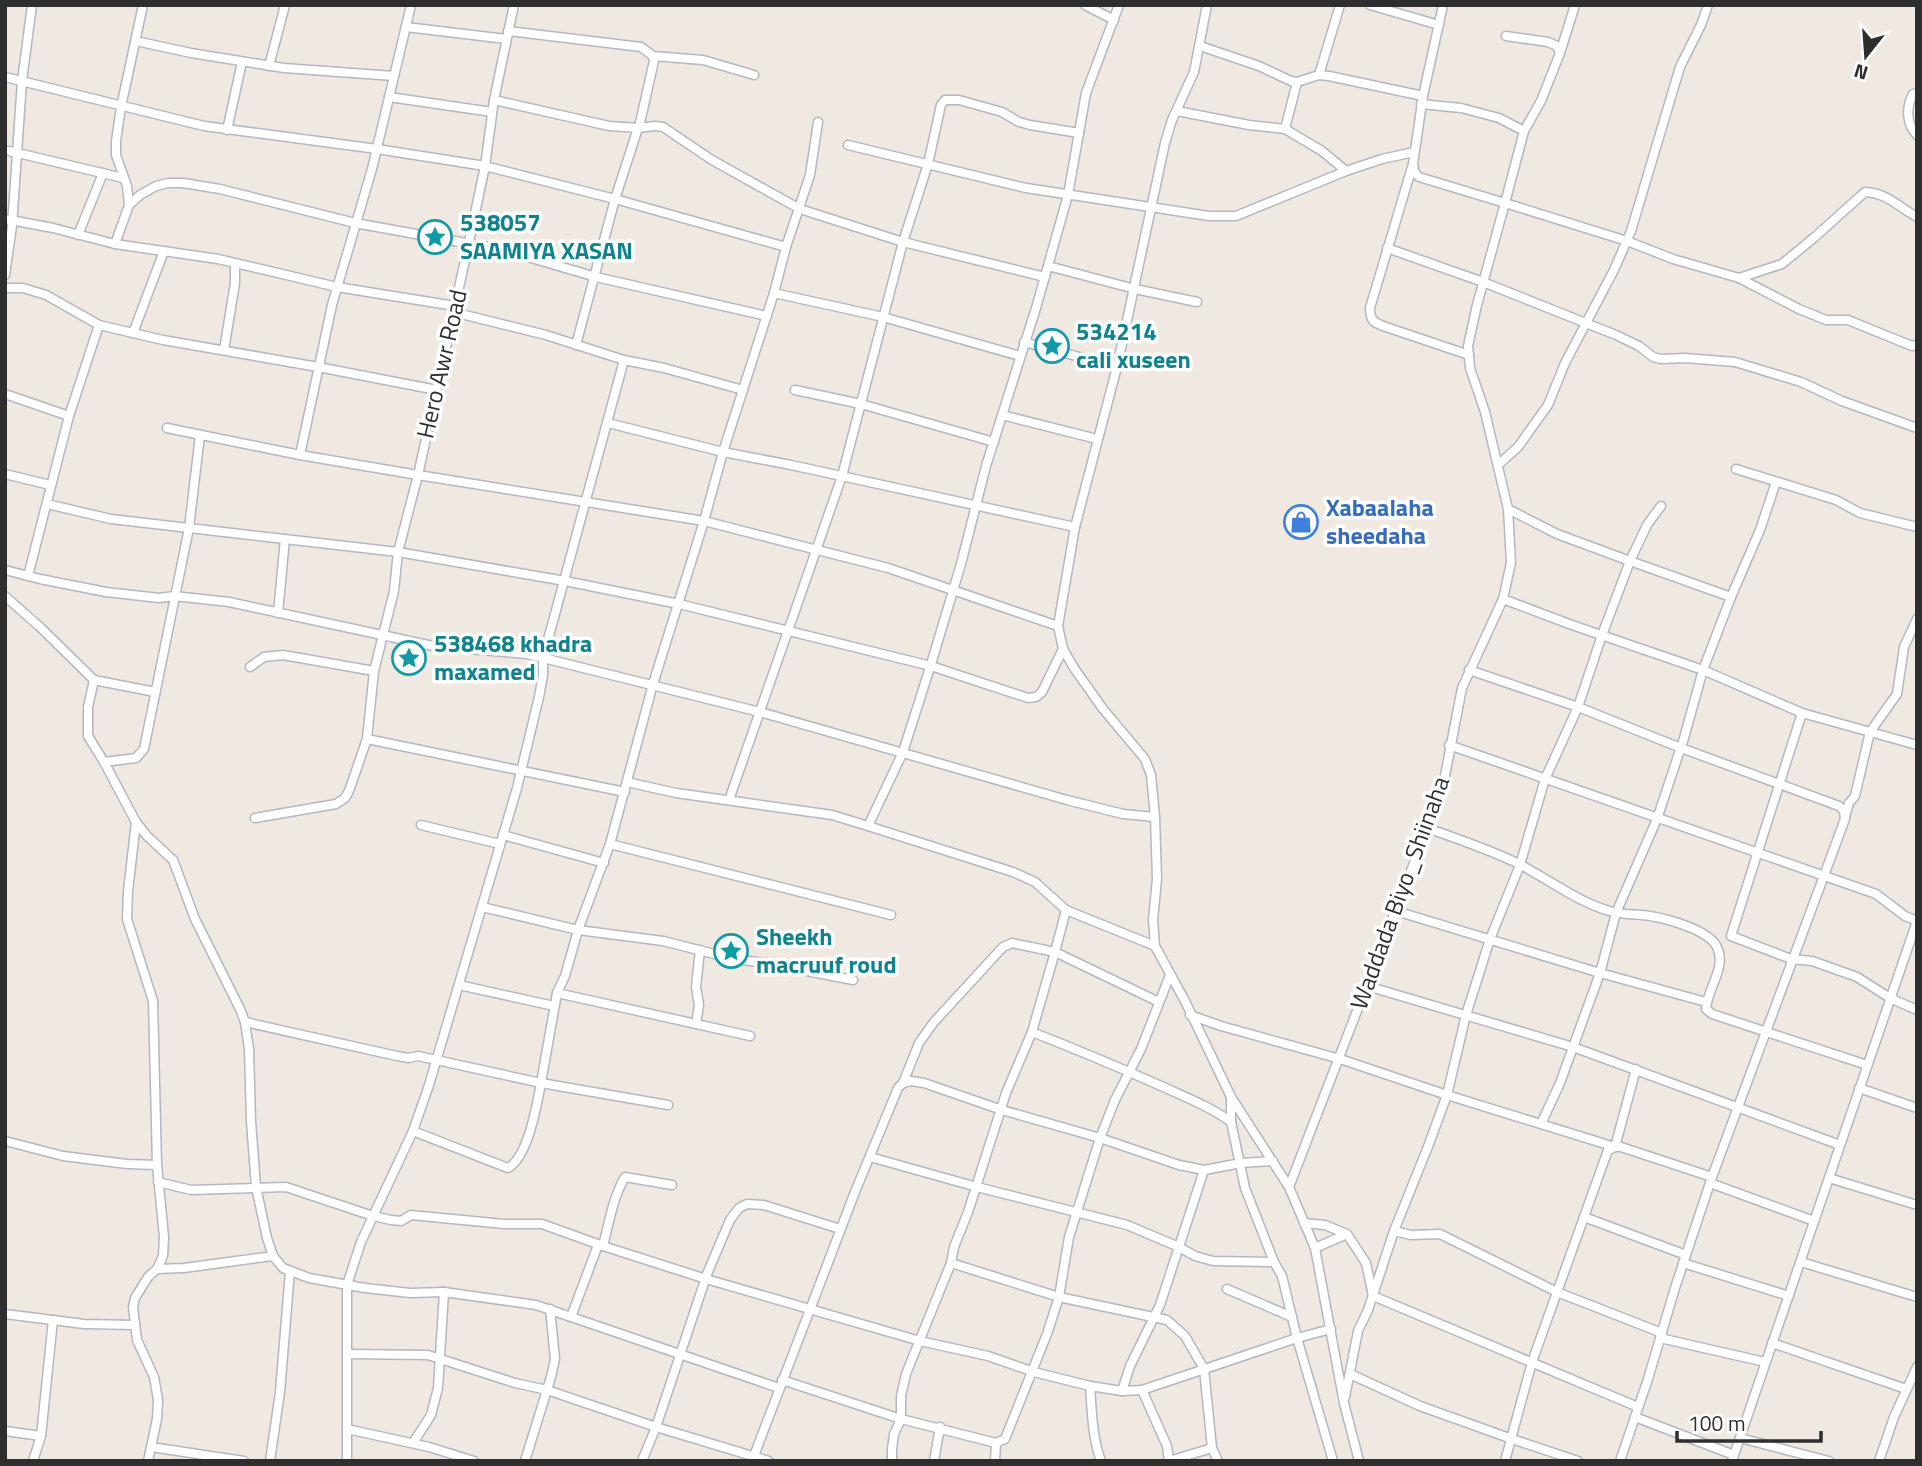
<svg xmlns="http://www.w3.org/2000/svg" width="1922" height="1466" viewBox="0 0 1922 1466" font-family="'Titillium Web',sans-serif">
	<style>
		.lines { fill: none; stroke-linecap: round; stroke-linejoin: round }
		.street-casing { stroke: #b4b7c1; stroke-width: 11 }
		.street { stroke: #fff; stroke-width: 8 }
		.labels { text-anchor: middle; stroke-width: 7; stroke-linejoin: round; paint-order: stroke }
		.culture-label { font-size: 24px; font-weight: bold; fill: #0d838f; stroke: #fff; text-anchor: start }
		.street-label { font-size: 24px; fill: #2e2e2e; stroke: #fff }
		.shop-label { font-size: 24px; font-weight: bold; fill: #366cbe; stroke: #fff; text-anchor: start }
	</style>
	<rect width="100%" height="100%" fill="#efe9e1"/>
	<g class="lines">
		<g class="street-casing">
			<g id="street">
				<path d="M1085 5 1114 20"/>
				<path d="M1207 5 1194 72 1172 120 1165 143 1117 367 1075 527 1058 626 1063 649 1074 668 1103 709 1145 759 1151 775 1155 817 1157 879 1153 920 1155 946 1185 1001 1231 1097 1289 1187 1315 1248 1344 1403 1359 1461"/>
				<path d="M1370 5 1439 25"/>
				<path d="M406 27 506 39"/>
				<path d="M508 31 641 47 653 56 703 60 754 75"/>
				<path d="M1506 36 1548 42 1557 46 1560 53 1541 101 1524 131"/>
				<path d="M136 41 191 53 284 68 394 76"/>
				<path d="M1200 46 1259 66 1291 81 1297 82 1319 75 1329 76 1423 96"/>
				<path d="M1560 53 1575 5"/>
				<path d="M269 66 285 5"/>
				<path d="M1319 75 1340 5"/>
				<path d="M5 77 204 126 377 149 485 166 615 199 786 247"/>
				<path d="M1917 93 1913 94C1906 107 1906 124 1917 135"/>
				<path d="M389 97 492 112"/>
				<path d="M494 100 609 126 638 128 655 126 663 127 712 160 800 209 903 242 1045 277"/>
				<path d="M1421 104 1461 108 1499 118 1524 131 1505 203 1627 241 1673 259 1739 278 1782 264 1816 236 1865 192C1887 193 1897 206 1917 217"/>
				<path d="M1177 111 1249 125 1285 129 1322 151 1346 171"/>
				<path d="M639 127 654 61 653 56"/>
				<path d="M1285 129 1297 82"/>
				<path d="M227 130 242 62"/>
				<path d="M848 145 1026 188 1209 216H1236L1346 171 1382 159 1414 152"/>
				<path d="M5 150 123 178"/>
				<path d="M1412 167 1370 308C1370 321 1374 323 1386 327L1469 355"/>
				<path d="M129 205 140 195 156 186 168 183H183L220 189 355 223 504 250 596 277 767 316"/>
				<path d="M5 219 53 228 115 244 218 259 337 287 455 306"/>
				<path d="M78 235 103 173"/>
				<path d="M115 244 129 205 127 186 116 155V141L121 107 143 5"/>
				<path d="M1387 248 1483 282 1616 335 1639 346 1653 357 1661 359 1685 358 1735 362 1801 382 1842 401 1917 428"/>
				<path d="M1048 266 1135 289 1197 302"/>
				<path d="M5 275 12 226 22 81 32 5"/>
				<path d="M1739 278 1799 309 1826 320H1848L1912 346 1917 345"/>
				<path d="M5 288H23L46 295 99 325 163 340 318 367 437 390"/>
				<path d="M774 293 883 317 1020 356"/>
				<path d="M133 333 164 251"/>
				<path d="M1024 342 1117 367"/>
				<path d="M576 345 615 199 638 128"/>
				<path d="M224 350 235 283V263"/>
				<path d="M624 360 664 368 743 390"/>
				<path d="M795 390 861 404 994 442"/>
				<path d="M5 394 69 416"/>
				<path d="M1002 415 1097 439"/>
				<path d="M608 423 723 452 791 465 1075 527"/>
				<path d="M167 428 300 455 418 475 704 521 888 568 1058 626"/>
				<path d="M300 455 332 305 372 169 411 5"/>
				<path d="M1498 465 1518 447 1548 405 1565 363 1614 270 1631 231 1680 67 1701 25 1708 5"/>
				<path d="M1736 469 1836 500 1860 513 1917 527"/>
				<path d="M5 474 50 485"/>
				<path d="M47 504 111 519 398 552 565 581 679 604 931 666 1028 698 1036 697 1042 692 1063 649"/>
				<path d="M1661 506 1647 525 1630 561 1731 597"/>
				<path d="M5 570 40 579 106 592 159 598 174 596 229 602 433 646 527 654 760 712 1067 800 1123 814 1155 817"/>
				<path d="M28 576 69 416 99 325"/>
				<path d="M5 596 41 628 94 680 88 707V736L104 762 136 822 147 836 173 860 195 919 240 1009 245 1022 249 1049 251 1121 256 1187 267 1238 273 1256 283 1268 309 1278 365 1288 410 1293 444 1292 536 1305 779 1388"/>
				<path d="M1503 599 1572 625 1703 670 1802 713 1917 745"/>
				<path d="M278 613 285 539"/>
				<path d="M250 667 264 657 283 655 374 671"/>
				<path d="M1469 670 1578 707 1681 748 1839 806 1844 811 1845 819 1712 1177 1675 1288 1648 1379 1620 1461"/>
				<path d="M94 680 155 692"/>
				<path d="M1802 713 1731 936 1791 959 1812 961 1857 977 1890 998 1917 1010"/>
				<path d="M367 739 625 792"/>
				<path d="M1449 745 1876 894 1905 916 1917 921"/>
				<path d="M104 762 136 758 144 749 189 528 200 435"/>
				<path d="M627 782 676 793 832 815 868 826 903 752 932 661 961 564 986 466 1036 308 1068 195 1086 93 1119 5"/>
				<path d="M729 800 842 476 903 242 928 164 941 105 945 100H959L1002 112 1019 122 1030 125 1079 133"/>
				<path d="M1845 817 1849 803 1855 796 1870 732 1897 694 1904 647 1917 619"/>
				<path d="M255 818 336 804 345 798 349 791 367 739 374 671 394 591 398 552 418 475 469 242 485 166 494 100 514 5"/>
				<path d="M136 822 128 891 127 919 153 1001 157 1165 164 1237 163 1256 157 1269 148 1277 135 1298 133 1307 137 1340 154 1377 158 1400 157 1419 148 1461"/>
				<path d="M421 825 500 844"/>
				<path d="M868 826 1013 872 1035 882 1066 910 1055 952 1012 943 1003 947 934 1022 919 1043 903 1083"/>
				<path d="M1427 828C1458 839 1488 849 1517 863 1549 879 1578 903 1613 912 1625 915 1638 914 1650 916 1668 919 1709 930 1717 947 1727 967 1707 989 1706 1009L1712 1014 1867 1065"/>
				<path d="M503 835 604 863"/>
				<path d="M610 844 891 915"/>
				<path d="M482 907 578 930 663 941 734 959 766 963 853 980"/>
				<path d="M1066 910 1155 946"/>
				<path d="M1396 911 1600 973 1706 1002"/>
				<path d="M459 985 554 1006"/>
				<path d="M1367 986 1573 1047 1840 1145"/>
				<path d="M557 993 750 1036"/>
				<path d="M1190 1015 1221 1026 1340 1059 1447 1095 1615 1147 1636 1069"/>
				<path d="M245 1022 397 1056 409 1058 418 1056 541 1083 557 993 565 976 578 930 610 844 653 684 704 521 723 452 774 293 786 247 810 175 818 122"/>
				<path d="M696 1024 699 1005 696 987 700 950"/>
				<path d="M1032 1032 1055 952 1159 1002"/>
				<path d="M1859 1088 1917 1108"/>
				<path d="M1231 1099V1122L1245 1188 1274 1262 1282 1276 1297 1338 1333 1461"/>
				<path d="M1541 1124 1560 1083 1600 973 1616 913 1657 819 1684 738 1703 670 1731 597 1760 530 1776 482"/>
				<path d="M413 1131 508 1168C528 1157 537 1105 541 1083L668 1105"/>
				<path d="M5 1141 63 1156 127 1164 157 1165"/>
				<path d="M870 1157 977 1187 1127 1225 1179 1247 1195 1256 1213 1261 1274 1262"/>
				<path d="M1829 1178 1917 1205"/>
				<path d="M158 1182 191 1190 286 1187 373 1216 391 1220 401 1221 411 1215 504 1224H542L603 1246 706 1279 920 1341 988 1356 1034 1372 1090 1386 1122 1391 1142 1390 1297 1338 1331 1329"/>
				<path d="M1710 1183 1814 1221"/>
				<path d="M1289 1187 1433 814 1443 786 1462 688 1503 599 1511 563 1508 509 1485 412 1470 368 1468 346 1477 305 1505 203 1419 177 1415 173 1413 164 1423 96 1443 5"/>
				<path d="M1584 1217 1686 1255"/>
				<path d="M1304 1223 1325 1225 1347 1234 1366 1263 1373 1296 1638 1407"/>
				<path d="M1394 1231 1411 1235 1440 1234 1557 1292 1662 1333"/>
				<path d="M603 1246C609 1223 613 1197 625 1177L672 1185"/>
				<path d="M1315 1248 1347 1234"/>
				<path d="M1801 1262 1917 1297"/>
				<path d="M951 1263 1059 1297 1167 1320 1185 1336 1204 1369 1212 1448 1218 1461"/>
				<path d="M1683 1263 1789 1296"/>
				<path d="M157 1269 184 1268 273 1256"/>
				<path d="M1227 1289 1292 1317"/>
				<path d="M5 1314 84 1324 135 1325"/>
				<path d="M571 1317 598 1245"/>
				<path d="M1660 1338 1765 1362"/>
				<path d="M1772 1343 1906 1389"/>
				<path d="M348 1354 428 1355 515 1383 547 1390 656 1427 769 1461"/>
				<path d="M1350 1374 1420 1406 1512 1439 1578 1461"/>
				<path d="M782 1380 901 1419 996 1443 1005 1439 1047 1334 1059 1297 1069 1237 1100 1138 1115 1100 1141 1049 1170 975"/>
				<path d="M1090 1386C1092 1411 1092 1437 1101 1461"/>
				<path d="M1142 1390 1167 1446 1169 1461"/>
				<path d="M1122 1391 1130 1366 1160 1305 1204 1170"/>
				<path d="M1345 1397 1358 1331 1368 1310 1394 1231 1429 1144 1447 1095 1466 1015 1490 939 1520 865 1545 779 1578 707 1602 635 1630 561 1557 534 1508 509"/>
				<path d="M1635 1417 1734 1455"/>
				<path d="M347 1429 429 1447 474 1461"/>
				<path d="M5 1431 41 1436"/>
				<path d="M1740 1438 1829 1461"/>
				<path d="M413 1443 431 1415 438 1388 444 1292"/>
				<path d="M151 1447 244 1461"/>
				<path d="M33 1461 41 1436 53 1320"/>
				<path d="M270 1461 280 1392 290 1271"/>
				<path d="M347 1461V1285L361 1242 413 1131 429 1085 517 788 539 697 543 675V658L624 360 546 335 453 312"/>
				<path d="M525 1461 551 1377 555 1359 550 1309"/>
				<path d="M642 1461 656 1427 707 1274 730 1220 739 1208 747 1204 764 1205 840 1229"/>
				<path d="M752 1461 855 1192 898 1088 903 1083 911 1081 924 1083 1002 1110 1100 1138 1179 1165 1204 1170 1241 1163 1273 1161"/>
				<path d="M892 1461V1449L894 1434 901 1419V1396L906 1374 951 1263 954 1247 968 1212 1006 1093 1032 1032C1078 1050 1123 1069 1168 1089 1190 1099 1212 1108 1231 1122"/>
				<path d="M934 1461 940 1427"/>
				<path d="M995 1461 996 1443"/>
				<path d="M1169 1461 1212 1448"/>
				<path d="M1505 1461 1532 1362 1608 1150 1615 1147H1621L1712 1177"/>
				<path d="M1732 1461 1917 921"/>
				<path d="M1879 1461 1894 1417 1917 1367"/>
			</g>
		</g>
		<use href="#street" class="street"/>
	</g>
	<defs>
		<g id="sight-ring" transform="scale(1.75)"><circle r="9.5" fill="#fff" stroke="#0f9aa8" stroke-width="1.5"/><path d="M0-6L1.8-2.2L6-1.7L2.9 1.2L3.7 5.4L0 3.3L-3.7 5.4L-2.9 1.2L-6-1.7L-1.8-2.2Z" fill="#0f9aa8"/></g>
		<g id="shop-ring" transform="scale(1.75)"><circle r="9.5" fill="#fff" stroke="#3f7fe0" stroke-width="1.5"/><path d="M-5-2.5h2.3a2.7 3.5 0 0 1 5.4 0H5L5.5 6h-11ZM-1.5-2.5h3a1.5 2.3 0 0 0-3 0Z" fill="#3f7fe0"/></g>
	</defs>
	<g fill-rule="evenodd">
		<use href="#sight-ring" x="435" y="237"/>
		<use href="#sight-ring" x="1052" y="346"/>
		<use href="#shop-ring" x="1301" y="522"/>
		<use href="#sight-ring" x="409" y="658"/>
		<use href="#sight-ring" x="731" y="951"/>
	</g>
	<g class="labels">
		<g class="culture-label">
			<text x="460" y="231">538057<tspan x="460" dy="28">SAAMIYA XASAN</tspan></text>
			<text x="1076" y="340">534214<tspan x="1076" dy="28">cali xuseen</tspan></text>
			<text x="434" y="652">538468 khadra<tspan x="434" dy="28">maxamed</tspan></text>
			<text x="756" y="945">Sheekh<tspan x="756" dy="28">macruuf roud</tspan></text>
		</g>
		<g class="street-label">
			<text transform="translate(442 364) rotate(-77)" y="8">Hero Awr Road</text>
			<text transform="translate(1400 893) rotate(-70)" y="8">Waddada Biyo_Shiinaha</text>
		</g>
		<g class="shop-label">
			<text x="1326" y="516">Xabaalaha<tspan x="1326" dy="28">sheedaha</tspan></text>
		</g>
	</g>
	<rect width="1922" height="1466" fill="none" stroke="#2e2e2e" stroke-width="14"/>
	<g transform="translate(1866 56) rotate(197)" stroke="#ffffff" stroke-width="5" paint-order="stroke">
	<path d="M0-5L12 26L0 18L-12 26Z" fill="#2e2e2e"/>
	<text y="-10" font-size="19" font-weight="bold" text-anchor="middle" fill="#2e2e2e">N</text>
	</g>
	<path d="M1677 1431v10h144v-10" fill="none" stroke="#2e2e2e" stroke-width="3.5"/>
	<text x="1688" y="1431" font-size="21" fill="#2e2e2e" stroke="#ffffff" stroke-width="5" paint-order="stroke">100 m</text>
</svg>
